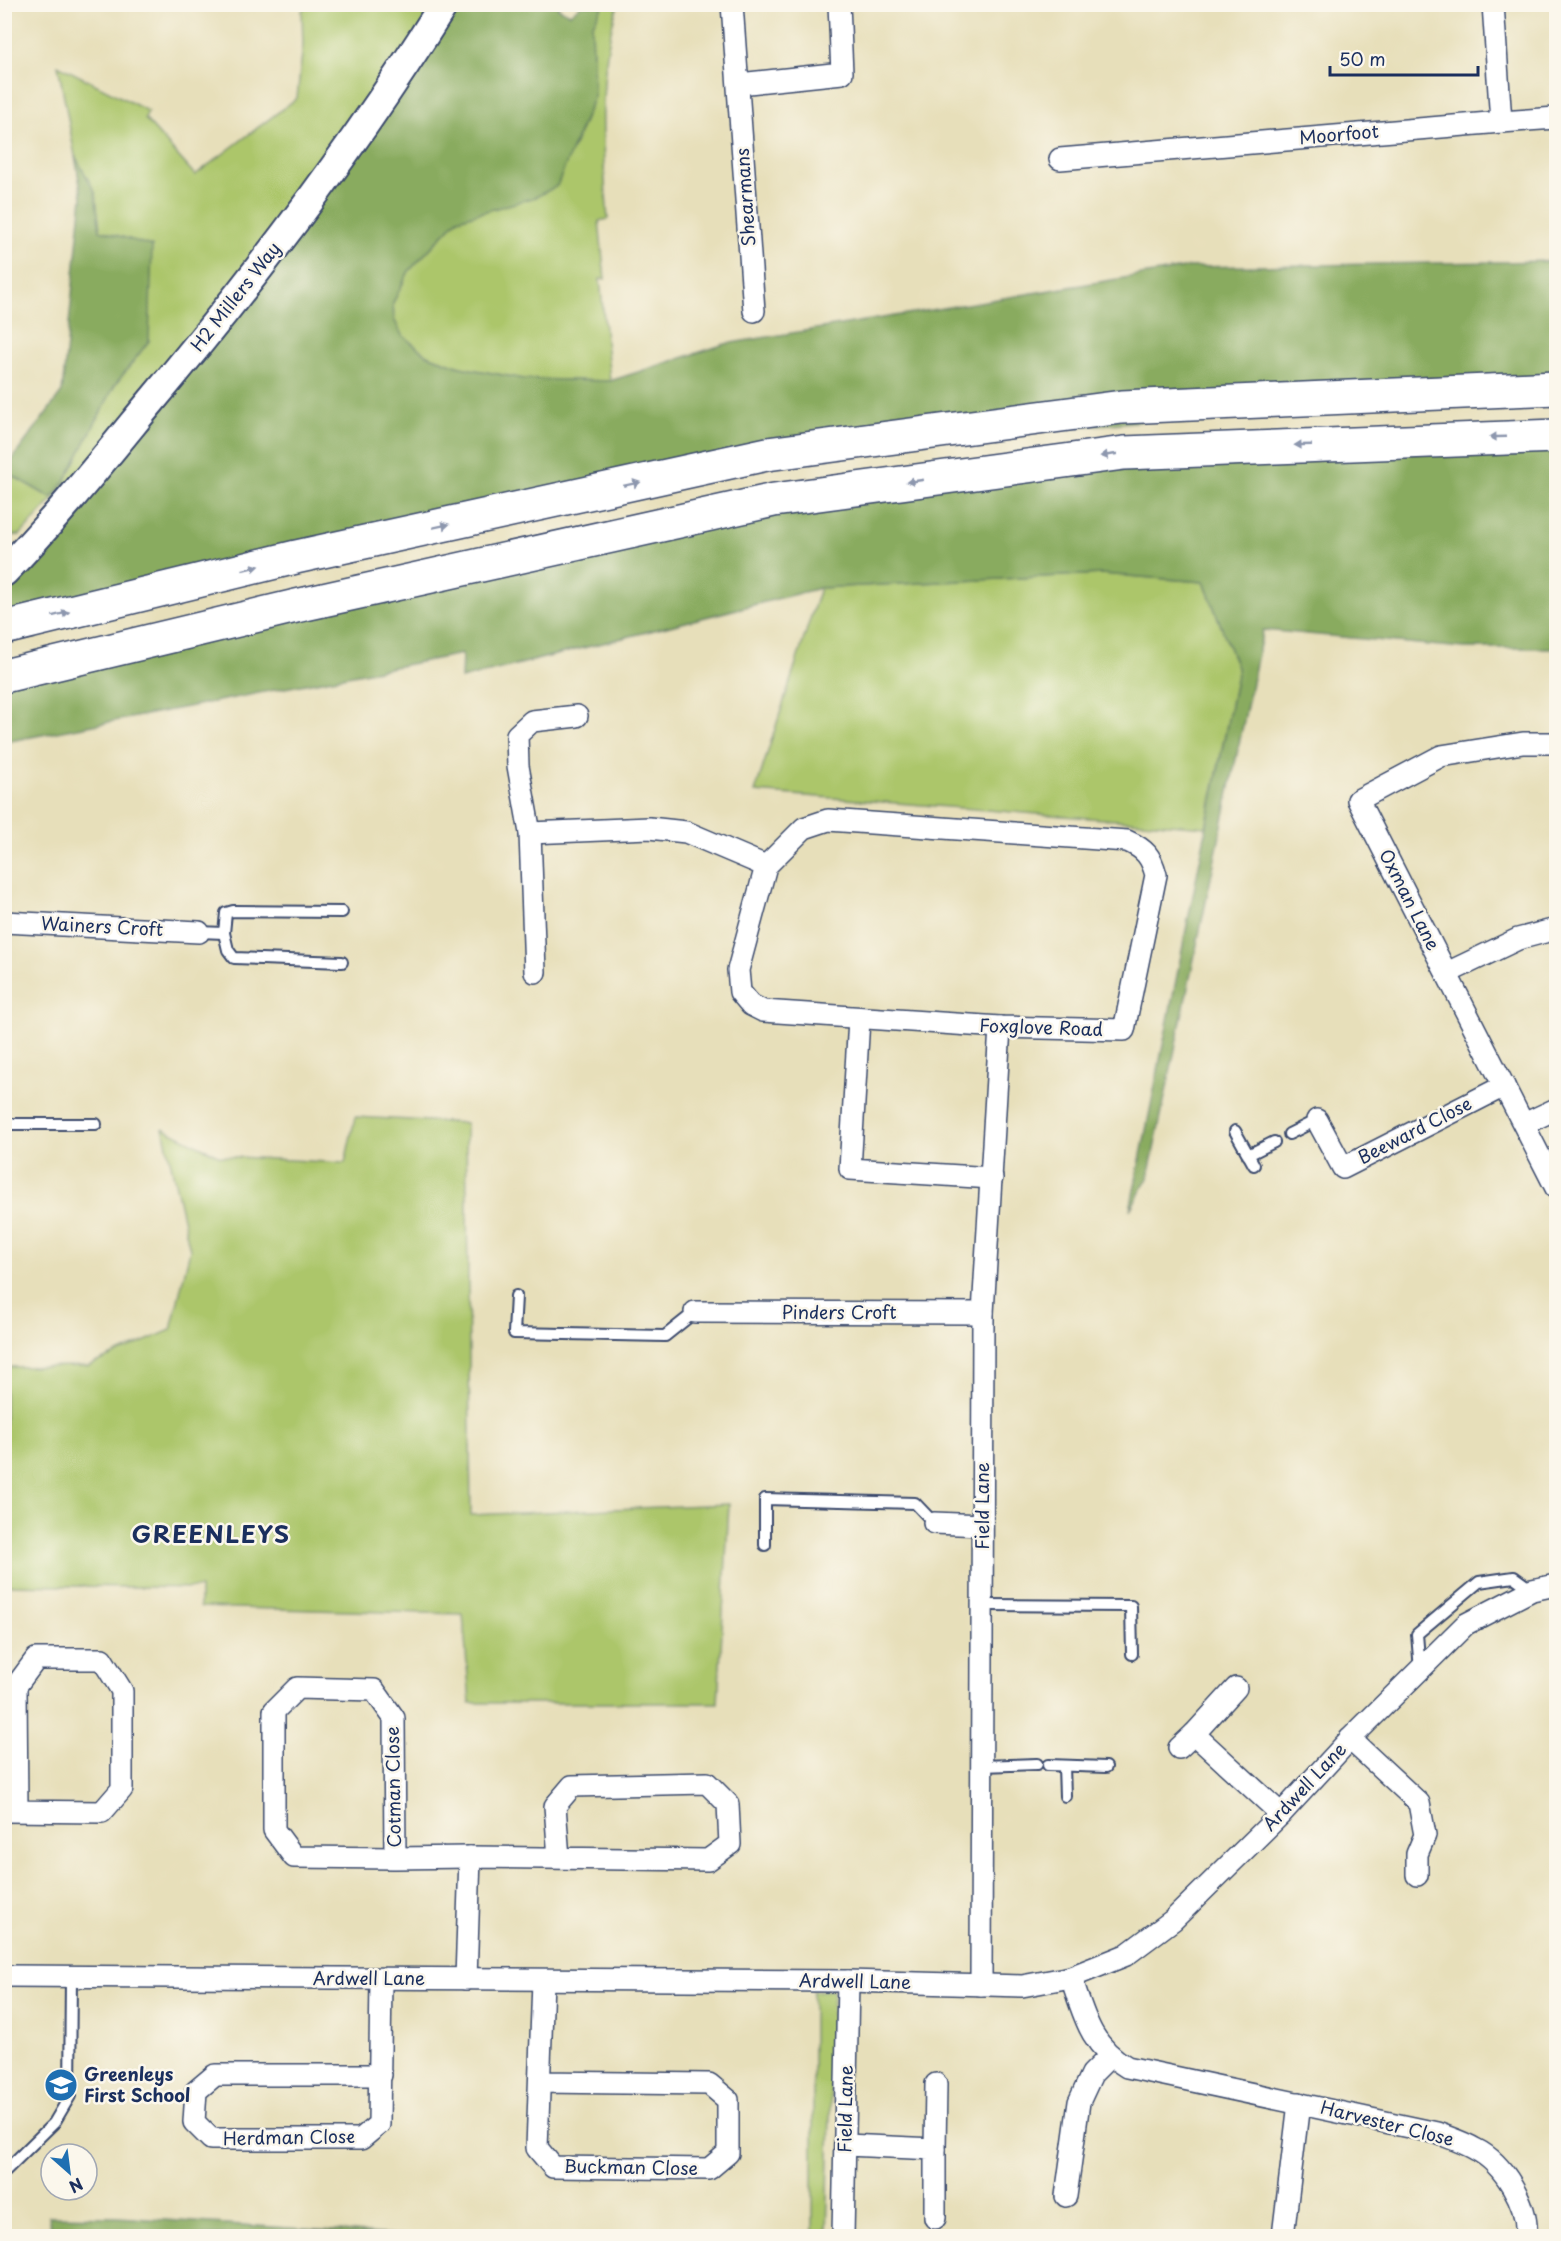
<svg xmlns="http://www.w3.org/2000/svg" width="1561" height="2241" viewBox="0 0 1561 2241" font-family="'Playpen Sans',sans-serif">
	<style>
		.green { fill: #acc66b; stroke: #647a64; stroke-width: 1.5 }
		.forest { fill: #89ab5f; stroke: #526d5e; stroke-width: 1.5 }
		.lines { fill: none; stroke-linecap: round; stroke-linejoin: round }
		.lane-casing { stroke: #3a496c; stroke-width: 14 }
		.street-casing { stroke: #3a496c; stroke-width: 24 }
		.secondary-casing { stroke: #3a496c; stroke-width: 32 }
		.highway-casing { stroke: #3a496c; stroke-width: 36 }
		.lane { stroke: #fff; stroke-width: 10 }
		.street { stroke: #fff; stroke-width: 21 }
		.secondary { stroke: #fff; stroke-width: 28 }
		.highway { stroke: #fff; stroke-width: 33 }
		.oneway { fill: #8d97ae }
		.labels { text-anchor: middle; stroke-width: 5; stroke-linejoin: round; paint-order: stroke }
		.street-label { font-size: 18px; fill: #1b2f5e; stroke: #fbf7ec }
		.poi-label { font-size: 18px; font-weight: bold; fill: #1b2f5e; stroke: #fbf7ec; text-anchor: start }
		.district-label { font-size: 24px; font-weight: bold; letter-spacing: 1.5px; fill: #1b2f5e; stroke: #fbf7ec }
	</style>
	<rect width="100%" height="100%" fill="#fbf7ec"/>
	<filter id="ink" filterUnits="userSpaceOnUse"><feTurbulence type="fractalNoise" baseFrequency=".0167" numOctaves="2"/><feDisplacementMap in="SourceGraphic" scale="12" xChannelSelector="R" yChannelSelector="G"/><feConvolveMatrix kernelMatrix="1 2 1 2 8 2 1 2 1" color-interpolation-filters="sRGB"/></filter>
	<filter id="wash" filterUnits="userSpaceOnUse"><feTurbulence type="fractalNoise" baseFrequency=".008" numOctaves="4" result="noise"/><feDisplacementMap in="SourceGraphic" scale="24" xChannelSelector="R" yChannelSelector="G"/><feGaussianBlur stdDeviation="1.35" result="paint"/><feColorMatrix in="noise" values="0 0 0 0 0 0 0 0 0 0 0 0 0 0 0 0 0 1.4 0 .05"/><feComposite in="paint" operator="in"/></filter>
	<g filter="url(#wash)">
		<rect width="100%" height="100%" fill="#e7dfba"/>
		<g class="green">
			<path d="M306 5H454L201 342 20 535 5 536 4 471 51 498 64 482 115 385 149 341 100 230 95 192 75 156 58 65 148 111 145 119 195 175 297 98 303 45 302 11Z"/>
			<path d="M603 5H618C597 68 602 153 608 219L599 221 605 279H600L610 381 524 379 460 367 427 355 401 335 394 319 393 303 409 271 458 219 487 210 573 149 594 96 592 26Z"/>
			<path d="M1102 574 1204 582 1238 670 1206 827 755 792 820 588Z"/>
			<path d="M355 1117 466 1123 471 1515 729 1504 718 1703H470L463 1614 200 1607V1588L5 1585V1367L88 1366 171 1330 190 1250 163 1128 220 1156 345 1163Z"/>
			<path d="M833 1990 827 2236H813V1991Z"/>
		</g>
		<g class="forest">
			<path d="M454 5H559L558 8 570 14 581 5H603L592 26 594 96 557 186 536 197 458 219 409 271 393 303 394 319 402 335 427 355 460 367 524 379 610 381 725 344 1190 267 1556 261V388L1535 387 767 454 5 616V606L29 547Z"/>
			<path d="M75 156 95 192 100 230 152 246 149 341 115 385 64 483 51 498 5 471V469L62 392 82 197Z"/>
			<path d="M1556 436V648H1463L1263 630 1148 1178 1130 1210 1238 670 1204 582 1102 574 820 588 461 679 462 654 5 742 4 676 774 500 1124 453Z"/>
			<path d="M49 2216 117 2217 414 2236H50Z"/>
		</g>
	</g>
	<g filter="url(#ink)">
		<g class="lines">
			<g class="lane-casing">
				<g id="lane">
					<path d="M199 932 224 933 226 913 233 911 342 912"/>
					<path d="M224 933 228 950 234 958 342 962"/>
					<path d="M4 1124H96"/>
					<path d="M1235 1131 1254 1165"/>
					<path d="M1289 1134 1317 1120"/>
					<path d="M1248 1155 1274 1142"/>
					<path d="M516 1296 514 1333 665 1336 695 1312"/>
					<path d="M765 1545V1499L915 1503 934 1523"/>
					<path d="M983 1605 1131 1606 1132 1654"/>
					<path d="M1420 1670 1417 1634 1479 1582 1514 1577 1532 1590"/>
					<path d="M1048 1765 1106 1767"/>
					<path d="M982 1766 1037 1764"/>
					<path d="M1064 1766 1065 1796"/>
					<path d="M4 2172 54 2123 70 2096 71 1976"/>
				</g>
			</g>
			<g class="street-casing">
				<g id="street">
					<path d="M732 4 754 311"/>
					<path d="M739 84 842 73 839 4"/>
					<path d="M1501 122 1556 118"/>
					<path d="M1060 159 1501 122 1493 4"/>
					<path d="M1556 743H1523L1441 756 1358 800 1556 1188"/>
					<path d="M828 820 1127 841C1145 849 1151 856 1156 875L1124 1030 1000 1027 763 1011 751 1005 740 992 738 970 766 866 804 828Z"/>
					<path d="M530 833 649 828 686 832 766 866"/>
					<path d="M4 922 199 932"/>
					<path d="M535 972 530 833 518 766 517 735 532 721 577 716"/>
					<path d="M1447 973 1518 939 1556 929"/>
					<path d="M859 1019 850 1169 992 1178"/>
					<path d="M1317 1120 1343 1168 1504 1086"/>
					<path d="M1524 1124 1556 1109"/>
					<path d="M695 1312 983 1313"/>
					<path d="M934 1523 982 1525"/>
					<path d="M1236 1688 1194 1734 1281 1814"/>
					<path d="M1350 1739 1419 1803 1425 1835 1417 1854V1875"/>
					<path d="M1179 1748 1194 1734"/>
					<path d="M4 1811 102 1812 122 1789V1691L102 1659H36L16 1686 17 1811"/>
					<path d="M395 1858 294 1857 274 1830V1711L297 1688 374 1690 394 1718 395 1858 470 1857"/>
					<path d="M4 1976 848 1981 1022 1986 1071 1977 1126 1955 1173 1920 1281 1814 1350 1739 1466 1624 1532 1590 1556 1585"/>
					<path d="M1071 1977C1084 2015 1090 2046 1127 2067L1437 2133C1450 2138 1463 2142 1475 2149 1504 2163 1529 2206 1526 2236"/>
					<path d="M466 1979 470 1857 708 1860 730 1844 728 1804 707 1783 572 1786 555 1806 559 1858"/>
					<path d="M381 1980 379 2124 361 2139H211L194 2122 196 2091 215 2075H381"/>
					<path d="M981 1985 983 1313 1000 1027"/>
					<path d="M540 2082 709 2084 728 2100V2153L709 2169 553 2167 537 2148 543 1981"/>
					<path d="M846 2145 935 2149V2218"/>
					<path d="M935 2149 936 2084"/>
					<path d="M1066 2196 1079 2102 1092 2074 1109 2057"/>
					<path d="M843 2236 848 1981"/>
					<path d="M1283 2236 1299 2103"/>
				</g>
			</g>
			<g class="secondary-casing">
				<path id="secondary" d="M4 572C54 521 99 465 144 410 252 282 355 147 444 4"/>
			</g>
			<g class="highway-casing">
				<g id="highway">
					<path d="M4 628 296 557 767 454 1122 407 1556 388"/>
					<path d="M4 676 296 606 774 500 1124 453 1556 436"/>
				</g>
			</g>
			<use href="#lane" class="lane"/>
			<use href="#street" class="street"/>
			<use href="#secondary" class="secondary"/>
			<use href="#highway" class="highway"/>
		</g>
		<defs><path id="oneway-solid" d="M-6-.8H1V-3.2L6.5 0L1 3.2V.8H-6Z" transform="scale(1.5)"/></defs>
		<g class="oneway">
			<use href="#oneway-solid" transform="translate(1498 437) rotate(178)"/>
			<use href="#oneway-solid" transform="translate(1303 445) rotate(178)"/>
			<use href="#oneway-solid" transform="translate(1109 455) rotate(172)"/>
			<use href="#oneway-solid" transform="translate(915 481) rotate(172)"/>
			<use href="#oneway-solid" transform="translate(632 484) rotate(-12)"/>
			<use href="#oneway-solid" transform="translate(441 526) rotate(-12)"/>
			<use href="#oneway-solid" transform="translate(251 568) rotate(-14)"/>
			<use href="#oneway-solid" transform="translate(61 614) rotate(-14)"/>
		</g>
	</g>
	<defs>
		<g id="school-disc" transform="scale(1.725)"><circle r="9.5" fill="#1f6fb2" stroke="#fbf7ec"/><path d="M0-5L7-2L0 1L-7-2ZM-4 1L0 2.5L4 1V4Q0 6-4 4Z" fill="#fff"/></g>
	</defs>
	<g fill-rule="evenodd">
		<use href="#school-disc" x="61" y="2085"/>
	</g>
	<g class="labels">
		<g class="street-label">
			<text transform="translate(1339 135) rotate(-5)" y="6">Moorfoot</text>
			<text transform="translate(746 197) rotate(-94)" y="6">Shearmans</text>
			<text transform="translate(236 297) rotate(-52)" y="6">H2 Millers Way</text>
			<text transform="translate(1409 900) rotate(63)" y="6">Oxman Lane</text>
			<text transform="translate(102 927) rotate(3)" y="6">Wainers Croft</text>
			<text transform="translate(1041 1028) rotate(2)" y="6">Foxglove Road</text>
			<text transform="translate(1415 1131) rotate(-27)" y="6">Beeward Close</text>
			<text x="839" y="1319">Pinders Croft</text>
			<text transform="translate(983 1506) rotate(-90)" y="6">Field Lane</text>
			<text transform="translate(394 1787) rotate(-91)" y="6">Cotman Close</text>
			<text transform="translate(1305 1787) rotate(-47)" y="6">Ardwell Lane</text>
			<text x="369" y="1985">Ardwell Lane</text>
			<text transform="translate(855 1982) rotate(1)" y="6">Ardwell Lane</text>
			<text transform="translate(846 2109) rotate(-89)" y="6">Field Lane</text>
			<text transform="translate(1387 2124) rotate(14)" y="6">Harvester Close</text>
			<text transform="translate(289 2138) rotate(-1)" y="6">Herdman Close</text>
			<text transform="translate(631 2168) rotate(1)" y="6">Buckman Close</text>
		</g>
		<g class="poi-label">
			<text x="84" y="2081">Greenleys<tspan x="84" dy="21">First School</tspan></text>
		</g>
		<g class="district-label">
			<text x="211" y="1543">GREENLEYS</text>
		</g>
	</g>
	<rect width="1561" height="2241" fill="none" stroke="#fbf7ec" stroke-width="24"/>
	<g transform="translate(69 2172) rotate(152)"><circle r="28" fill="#fbf7ec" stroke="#a1a7b3" stroke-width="1.5"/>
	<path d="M0-4.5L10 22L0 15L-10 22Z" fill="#1f6fb2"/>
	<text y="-9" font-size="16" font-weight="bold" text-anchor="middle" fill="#1b2f5e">N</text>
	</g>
	<path d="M1330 66v9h148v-9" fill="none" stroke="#1b2f5e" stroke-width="3"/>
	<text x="1339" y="66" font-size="18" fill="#1b2f5e" stroke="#fbf7ec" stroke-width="4.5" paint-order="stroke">50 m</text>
</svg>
